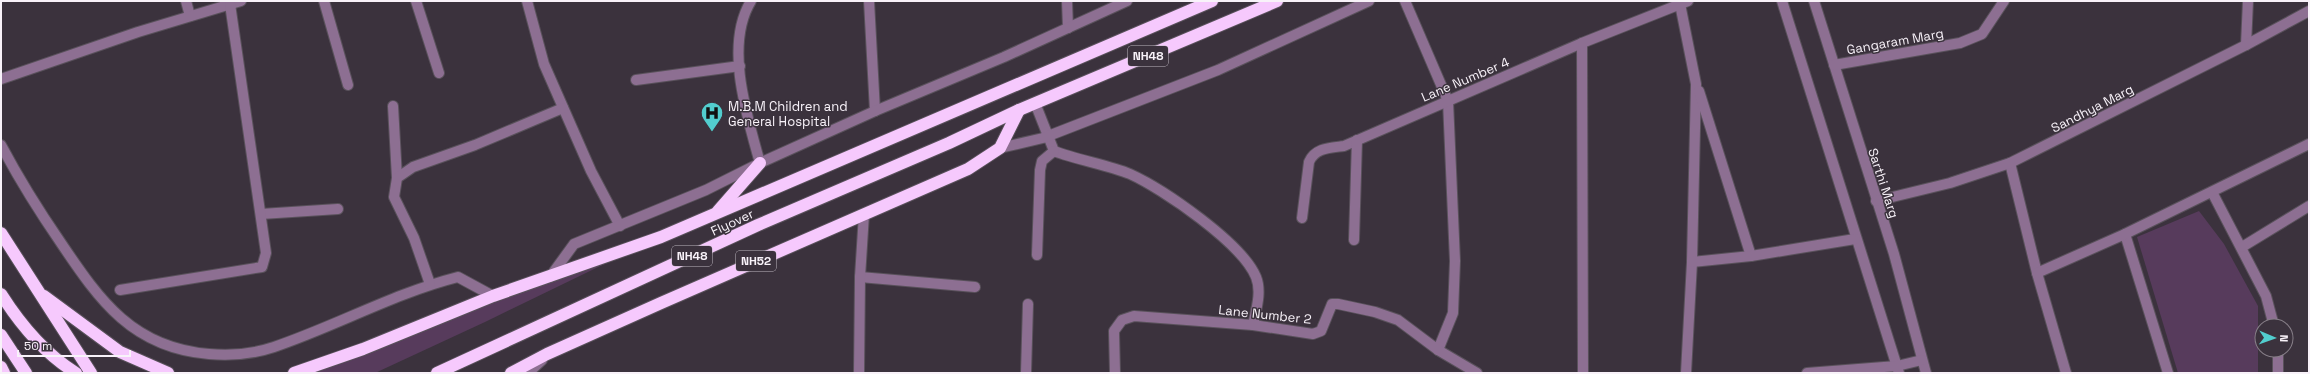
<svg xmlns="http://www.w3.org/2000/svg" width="2310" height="374" viewBox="0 0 2310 374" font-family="'Space Grotesk',sans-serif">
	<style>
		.green { fill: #573b5c }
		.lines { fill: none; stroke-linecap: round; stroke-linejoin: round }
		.minor-casing { stroke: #59515b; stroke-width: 12 }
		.highway-casing { stroke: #59515b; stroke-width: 14 }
		.minor { stroke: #8d6f92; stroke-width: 10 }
		.highway { stroke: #f6c9fd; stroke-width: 12 }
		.labels { text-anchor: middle; stroke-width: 3; stroke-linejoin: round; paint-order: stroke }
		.shield { fill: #3b323d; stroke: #bfb8c1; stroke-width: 1 }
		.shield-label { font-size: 12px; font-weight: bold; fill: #f8f2f9 }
		.street-label { font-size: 13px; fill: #f8f2f9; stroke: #3b323d }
		.poi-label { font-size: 13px; fill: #f8f2f9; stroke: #3b323d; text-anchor: start }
	</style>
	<rect width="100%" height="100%" fill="#3b323d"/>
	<g class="green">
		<path d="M2199 211 2224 244 2258 306V373H2178L2137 237Z"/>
		<path d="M656 239 485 322 375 373H310Z"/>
	</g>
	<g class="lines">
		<g class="minor-casing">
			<g id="minor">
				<path d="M186 1 190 16"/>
				<path d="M324 1 348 85"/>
				<path d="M416 1 439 73"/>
				<path d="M527 1 544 64 591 171 620 226"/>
				<path d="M751 1C724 45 747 116 760 163"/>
				<path d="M869 1 875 111"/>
				<path d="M1067 1 1068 28"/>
				<path d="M1405 1 1448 101 1455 261 1453 313 1438 350"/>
				<path d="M1782 1 1899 373"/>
				<path d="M1814 1 1894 254 1926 373"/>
				<path d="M1680 4 1696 84 1692 262 1686 373"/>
				<path d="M1582 43 1583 373"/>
				<path d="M2246 45 2248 1"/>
				<path d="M1834 65 1960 43 1982 34 2004 1"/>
				<path d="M1 79 138 32 241 1"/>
				<path d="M636 80 740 66"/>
				<path d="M1699 91 1751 256"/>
				<path d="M1035 103 1054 151C1077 160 1109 165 1130 174 1163 189 1242 243 1256 277 1262 292 1256 310 1253 325"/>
				<path d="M393 106 397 178"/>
				<path d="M1 145C19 179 39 211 61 243 100 301 133 348 209 354 231 356 253 354 274 347 336 326 395 293 458 277L493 296"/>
				<path d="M1000 148 1043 138 1218 70 1369 1"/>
				<path d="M2010 163 2037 273 2066 373"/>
				<path d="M2212 192 2266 296 2274 326"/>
				<path d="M1876 201 1950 183 2010 163 2246 45 2309 11"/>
				<path d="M261 214 338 209"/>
				<path d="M1302 218 1309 162C1315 148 1329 148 1344 146L1582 43 1688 1"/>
				<path d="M2125 234 2168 373"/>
				<path d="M1354 240 1357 140"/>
				<path d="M2242 247 2309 206"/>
				<path d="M1037 255 1040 170 1042 161 1054 151"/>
				<path d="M1692 262 1751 256 1855 239"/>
				<path d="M2037 273 2125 234 2309 144"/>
				<path d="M550 277 574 244 706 190 760 163 875 111 1004 57 1127 1"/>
				<path d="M860 277 975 287"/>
				<path d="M430 284 414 238 394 197 397 178 413 167 475 145 563 108"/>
				<path d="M120 290 262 267 266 253 230 4"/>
				<path d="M2278 350V373"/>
				<path d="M528 373 542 360"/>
				<path d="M859 373 860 277 864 214"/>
				<path d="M1026 373 1028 304"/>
				<path d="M1115 373 1114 331 1122 320 1134 316 1253 325 1313 334 1321 331 1332 304H1338L1375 312 1398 320 1438 350 1477 373"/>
				<path d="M1807 373 1897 366 1922 360"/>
			</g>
		</g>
		<g class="highway-casing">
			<g id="highway">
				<path d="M718 211 760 163"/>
				<path d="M1 233 91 373"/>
				<path d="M1 294C20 324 45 354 76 373"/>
				<path d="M44 296 120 352 168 373"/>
				<path d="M1 335 26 373"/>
				<path d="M1 367 4 373"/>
				<path d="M294 373 363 349 493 296 661 237 1212 1"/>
				<path d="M437 373 758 225 949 143 1019 110 1277 1"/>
				<path d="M511 373 547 354 661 303 968 169 1000 148 1019 110"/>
			</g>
		</g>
		<use href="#minor" class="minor"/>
		<use href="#highway" class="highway"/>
	</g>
	<defs>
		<g id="hospital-pin" transform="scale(1.15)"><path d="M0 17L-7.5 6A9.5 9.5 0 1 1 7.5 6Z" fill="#52cdce" stroke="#3b323d"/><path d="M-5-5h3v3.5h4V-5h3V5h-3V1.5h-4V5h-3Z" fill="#111"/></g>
	</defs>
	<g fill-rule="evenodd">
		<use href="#hospital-pin" x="712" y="113"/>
	</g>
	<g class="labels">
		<g class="shield">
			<rect x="1128" y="46" width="40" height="20" rx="3"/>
			<rect x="672" y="246" width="40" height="20" rx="3"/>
			<rect x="736" y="251" width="40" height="20" rx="3"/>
		</g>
		<g class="shield-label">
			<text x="1148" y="60">NH48</text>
			<text x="692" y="260">NH48</text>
			<text x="756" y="265">NH52</text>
		</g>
		<g class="street-label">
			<text transform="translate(1895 41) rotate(-10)" y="5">Gangaram Marg</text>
			<text transform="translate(1465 79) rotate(-23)" y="5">Lane Number 4</text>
			<text transform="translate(2092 108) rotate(-27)" y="5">Sandhya Marg</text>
			<text transform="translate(1884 183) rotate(72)" y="5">Sarthi Marg</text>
			<text transform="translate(732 222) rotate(-25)" y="5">Flyover</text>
			<text transform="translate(1265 314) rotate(6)" y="5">Lane Number 2</text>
		</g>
		<g class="poi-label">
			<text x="728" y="111">M.B.M Children and<tspan x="728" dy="15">General Hospital</tspan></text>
		</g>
	</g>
	<rect width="2310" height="374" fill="none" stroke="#f8f2f9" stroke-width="4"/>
	<g transform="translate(2274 338) rotate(92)"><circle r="19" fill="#3b323d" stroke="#877f88"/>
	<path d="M0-3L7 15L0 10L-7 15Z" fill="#52cdce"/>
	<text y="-6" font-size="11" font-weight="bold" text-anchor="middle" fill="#f8f2f9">N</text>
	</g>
	<path d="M18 350v6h112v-6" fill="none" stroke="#f8f2f9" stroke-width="2"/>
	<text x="24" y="350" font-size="12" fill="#f8f2f9" stroke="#3b323d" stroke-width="3" paint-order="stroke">50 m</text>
</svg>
